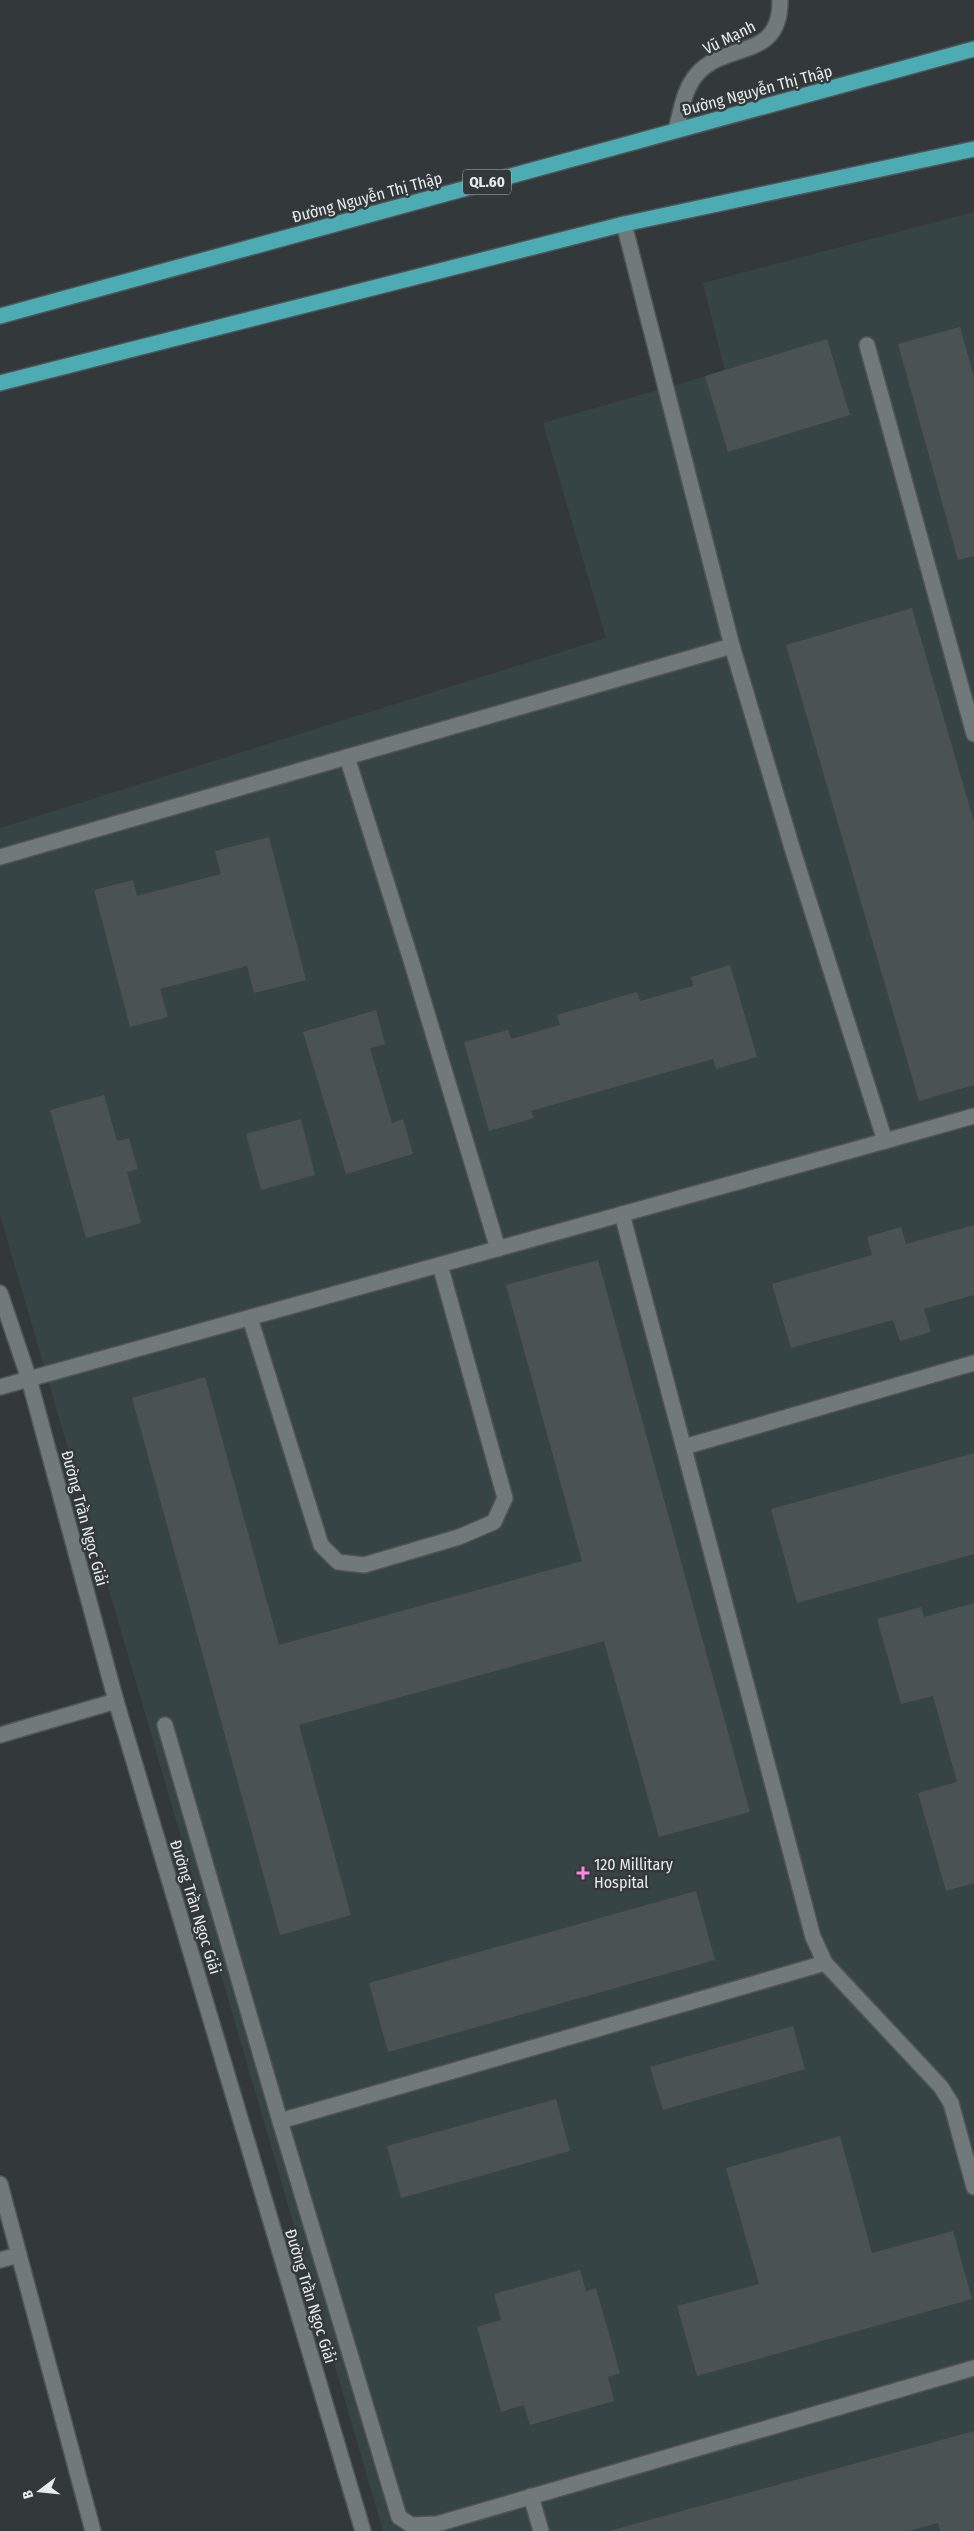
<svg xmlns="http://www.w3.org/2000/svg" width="974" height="2531" viewBox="0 0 974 2531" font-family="'Fira Sans Condensed',sans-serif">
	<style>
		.built { fill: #374445 }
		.building { fill: #4b5253 }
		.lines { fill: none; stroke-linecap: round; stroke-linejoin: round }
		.minor-casing { stroke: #4f5556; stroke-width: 18 }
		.highway-casing { stroke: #4f5556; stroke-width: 18 }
		.minor { stroke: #72797a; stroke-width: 15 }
		.highway { stroke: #4cabb3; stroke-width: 15 }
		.poi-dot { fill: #ff85df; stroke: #33393a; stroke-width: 2 }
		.labels { text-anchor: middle; stroke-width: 5; stroke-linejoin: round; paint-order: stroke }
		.shield { fill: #33393a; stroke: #b1b6b6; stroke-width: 1 }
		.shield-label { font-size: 15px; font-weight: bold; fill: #e7ebeb }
		.street-label { font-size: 16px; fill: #e7ebeb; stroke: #33393a }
		.poi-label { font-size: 16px; fill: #e7ebeb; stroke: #33393a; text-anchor: start }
	</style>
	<rect width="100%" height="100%" fill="#33393a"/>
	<path class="built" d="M974 212V2531H383L0 1215V828L606 638 543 423 725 371 703 283Z"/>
	<g class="building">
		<path d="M960 327 974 377V556L958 560 898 344Z"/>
		<path d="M827 339 850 415 728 452 705 376Z"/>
		<path d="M912 608 974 822V1085L919 1101 786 645Z"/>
		<path d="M269 837 306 980 254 993 247 966 160 989 168 1017 130 1027 94 890 133 880 137 896 221 874 215 851Z"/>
		<path d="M730 965 757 1057 716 1069 713 1059 531 1111 534 1118 489 1131 464 1042 508 1030 511 1039 560 1025 557 1015 637 992 640 1001 693 986 691 977Z"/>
		<path d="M376 1010 385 1044 370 1048 392 1123 403 1119 413 1154 346 1174 303 1032Z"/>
		<path d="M104 1095 117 1141 129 1138 138 1169 127 1172 141 1223 86 1238 50 1110Z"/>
		<path d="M301 1119 315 1175 261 1190 246 1134Z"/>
		<path d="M974 1225V1295L924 1309 931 1332 900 1341 893 1320 791 1348 772 1284 872 1255 867 1237 901 1227 906 1244Z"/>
		<path d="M598 1260 750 1812 659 1837 604 1641 299 1725 351 1915 280 1935 132 1398 205 1377 279 1645 582 1561 506 1285Z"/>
		<path d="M974 1453V1554L797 1603 771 1509Z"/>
		<path d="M974 1603V1883L946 1891 918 1793 957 1782 933 1696 901 1704 877 1619 921 1607 924 1617Z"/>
		<path d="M696 1891 715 1960 388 2052 369 1983Z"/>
		<path d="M793 2026 805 2069 663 2110 650 2067Z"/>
		<path d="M556 2099 570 2151 401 2198 387 2146Z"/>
		<path d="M840 2136 872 2253 953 2231 972 2299 697 2376 677 2306 759 2284 726 2168Z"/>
		<path d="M580 2270 586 2291 596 2288 620 2373 608 2377 614 2401 530 2425 524 2405 501 2412 477 2327 501 2320 494 2294Z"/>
		<path d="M974 2431V2531H940L938 2523 909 2531H609Z"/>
	</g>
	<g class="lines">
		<g class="minor-casing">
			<g id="minor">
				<path d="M676 130C681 111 684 88 698 73 727 41 781 61 780 0"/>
				<path d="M867 345 974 734"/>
				<path d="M347 757 411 960 498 1249"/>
				<path d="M0 857 732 646"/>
				<path d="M885 1141 974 1116"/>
				<path d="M622 1214 813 1937 825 1963 941 2087 951 2103 974 2187"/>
				<path d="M0 1293 29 1379 116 1701 363 2531"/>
				<path d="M250 1318 321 1545 338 1562 364 1565 459 1537 494 1522 505 1498 440 1265"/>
				<path d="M0 1387 885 1141 793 851 732 646 624 224"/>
				<path d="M684 1447 974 1363"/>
				<path d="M165 1725 280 2121 399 2517 411 2525 437 2524 974 2368"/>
				<path d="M0 1735 116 1701"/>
				<path d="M280 2121 825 1963"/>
				<path d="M0 2184 93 2531"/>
				<path d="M0 2260 19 2255"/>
				<path d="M531 2496 541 2531"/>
			</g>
		</g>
		<g class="highway-casing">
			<g id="highway">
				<path d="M0 316 974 49"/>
				<path d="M0 383 624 224 974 149"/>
			</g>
		</g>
		<use href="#minor" class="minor"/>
		<use href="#highway" class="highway"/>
	</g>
	<path class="poi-dot" d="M580.5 1865.5h5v5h5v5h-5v5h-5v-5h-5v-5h5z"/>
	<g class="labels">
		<rect class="shield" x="463" y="169.5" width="48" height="25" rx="4"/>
		<g class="shield-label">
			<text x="487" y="187">QL.60</text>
		</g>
		<g class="street-label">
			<text transform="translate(729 37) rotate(-26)" y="6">Vũ Mạnh</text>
			<text transform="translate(757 90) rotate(-15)" y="6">Đường Nguyễn Thị Thập</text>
			<text transform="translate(367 197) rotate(-15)" y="6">Đường Nguyễn Thị Thập</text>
			<text transform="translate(85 1518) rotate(75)" y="6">Đường Trần Ngọc Giải</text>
			<text transform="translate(196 1907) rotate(73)" y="6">Đường Trần Ngọc Giải</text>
			<text transform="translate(311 2296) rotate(73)" y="6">Đường Trần Ngọc Giải</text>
		</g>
		<g class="poi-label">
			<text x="594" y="1870">120 Millitary<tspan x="594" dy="18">Hospital</tspan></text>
		</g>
	</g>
	<g transform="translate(40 2491) rotate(254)" stroke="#33393a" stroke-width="4" paint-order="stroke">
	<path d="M0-4L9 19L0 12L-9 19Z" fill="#e7ebeb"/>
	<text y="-8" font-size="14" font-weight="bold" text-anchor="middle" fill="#e7ebeb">B</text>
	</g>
</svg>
